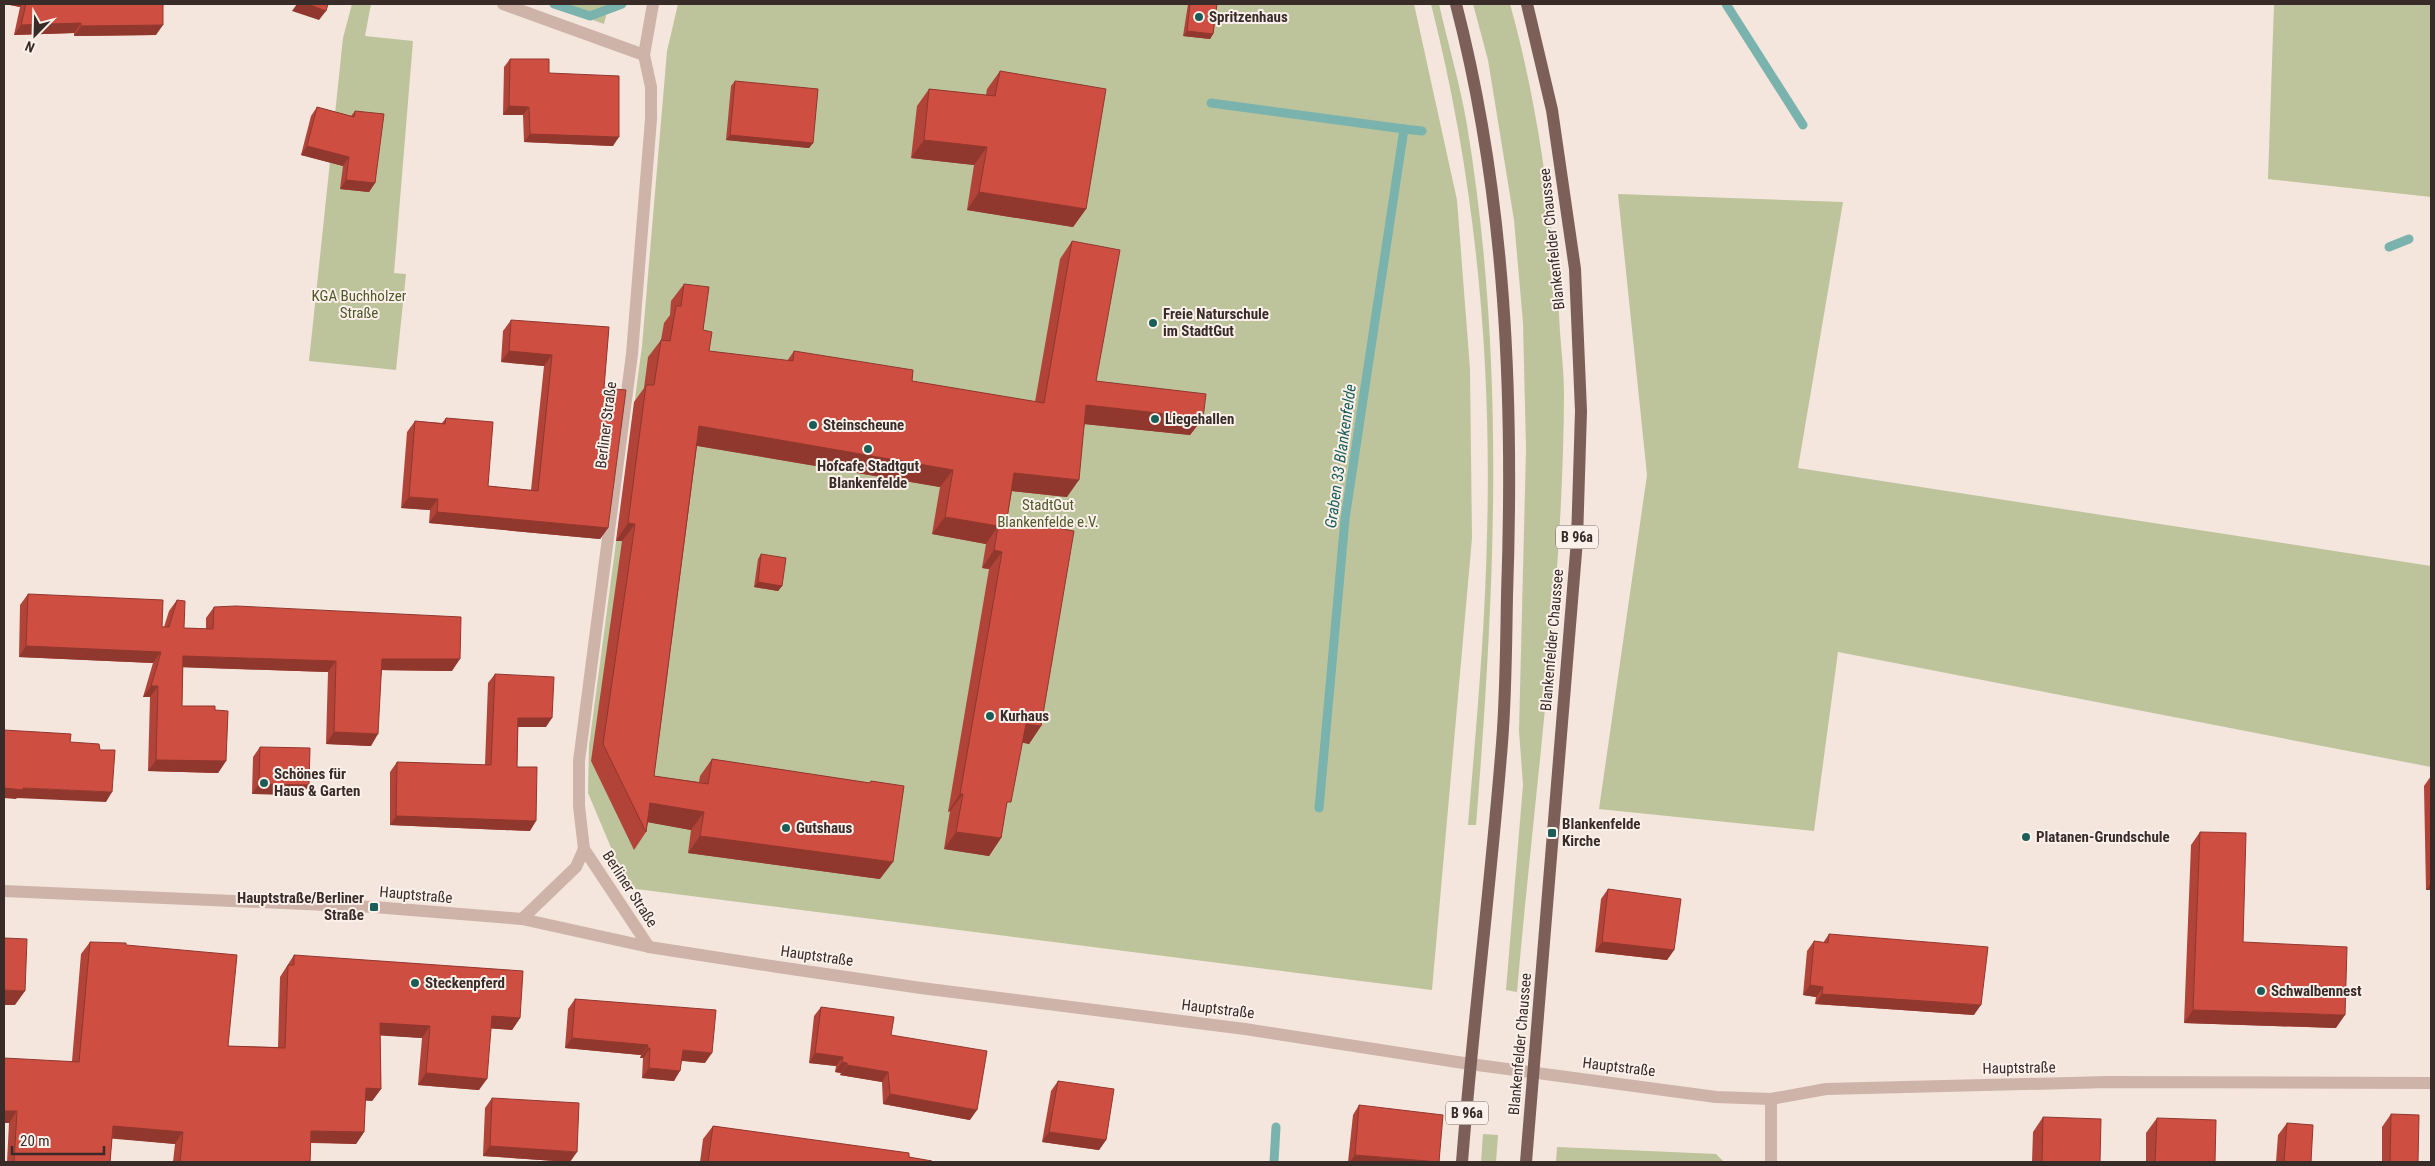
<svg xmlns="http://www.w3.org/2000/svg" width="2435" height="1166" viewBox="0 0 2435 1166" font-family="'Roboto Condensed',sans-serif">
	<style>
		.green { fill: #bdc49b }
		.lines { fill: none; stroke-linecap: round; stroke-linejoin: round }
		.stream { stroke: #7ab3ad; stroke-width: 9 }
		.minor { stroke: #cdb3a8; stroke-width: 12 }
		.tertiary { stroke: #cdb3a8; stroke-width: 12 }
		.primary { stroke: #7c5f58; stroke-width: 12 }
		.wall { fill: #b14338 }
		.shaded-wall { fill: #90372e }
		.building { fill: #ce4e41; stroke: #90372e }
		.poi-dot { fill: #1b5e58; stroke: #fbf0ea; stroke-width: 2 }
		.labels { text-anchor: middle; stroke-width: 4; stroke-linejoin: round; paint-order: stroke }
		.shield { fill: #fbf0ea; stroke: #736662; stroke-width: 1 }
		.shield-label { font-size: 14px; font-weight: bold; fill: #392b28 }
		.poi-label { font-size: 15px; font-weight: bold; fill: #392b28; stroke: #fbf0ea; text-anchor: start }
		.street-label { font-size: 15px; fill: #392b28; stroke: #fbf0ea }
		.park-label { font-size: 15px; fill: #4f592a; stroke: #fbf0ea }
		.water-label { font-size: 16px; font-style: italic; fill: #1b5e58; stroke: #fbf0ea }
	</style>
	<rect width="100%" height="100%" fill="#f4e5dd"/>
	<g class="green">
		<path d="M352 4H371L365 36 413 41 394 273 406 274 396 370 309 361 343 38Z"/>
		<path d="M549 4H609L604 24Z"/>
		<path d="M678 4H1414L1457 200 1470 369 1472 538 1432 990 628 888 588 793 589 746 642 346 667 51Z"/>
		<path d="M1431 4H1439C1448 44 1460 84 1467 125 1506 361 1495 589 1476 825H1468C1476 729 1485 632 1487 535 1492 356 1475 177 1431 4Z"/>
		<path d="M1473 4H1510C1538 104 1552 211 1559 314 1560 341 1564 368 1564 394 1563 595 1534 793 1517 992L1506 990 1523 785 1519 731 1526 449 1523 323 1514 220 1488 60Z"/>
		<path d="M2274 4H2431V197L2268 179Z"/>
		<path d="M1618 194 1843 202 1798 468 2431 566V767L1838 652 1814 831 1599 809 1647 475Z"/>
		<path d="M1483 1134 1498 1135 1496 1162H1481Z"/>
		<path d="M1557 1147 1716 1154 1724 1162H1556Z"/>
	</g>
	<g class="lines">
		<g class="stream">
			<path d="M554 4 590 16 622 4"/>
			<path d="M1726 4 1803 125"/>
			<path d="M1211 103 1404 129"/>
			<path d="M2389 247 2409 239"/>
			<path d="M1319 808 1345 519 1404 129 1422 131"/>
			<path d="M1274 1162 1276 1127"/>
		</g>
		<path class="minor" d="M1771 1099V1162"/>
		<g class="tertiary">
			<path d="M503 4 644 55"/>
			<path d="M4 891 374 907 522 919 649 947 778 967 921 988 1245 1029 1470 1064 1716 1097 1771 1099 1826 1089 2108 1082 2431 1083"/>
			<path d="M522 919 576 867 584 849"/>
			<path d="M649 947 584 849 579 806V761L632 354 651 119V87L644 55 653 4"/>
		</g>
		<g class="primary">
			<path d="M1456 4C1506 197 1514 397 1507 596 1506 645 1506 694 1502 743 1491 883 1473 1022 1462 1162"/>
			<path d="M1526 1162 1577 540 1581 411 1575 269 1552 110 1527 4"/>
		</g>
	</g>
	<g class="wall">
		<path d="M5 4H163L156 35 74 36V33L14 35 20 7Z"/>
		<path d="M1188 4H1217L1213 34 1210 39 1183 36Z"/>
		<path d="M510 59 549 73 613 146 524 142 523 115H503L504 67Z"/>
		<path d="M1000 71 1086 209 1073 227 967 210 974 165 911 158 917 106 929 89 986 95 987 89Z"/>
		<path d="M735 81 813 143 809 148 726 140 731 86Z"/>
		<path d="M317 107 351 116 355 111 375 183 369 192 340 189 343 166 301 155 311 116Z"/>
		<path d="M1072 241 1096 381 1203 418 1190 435 1085 424 1067 497 1012 491 1007 519 1041 726 1029 744 1022 742 1006 808 1001 838 989 856 944 849 950 811 948 812 989 569 982 568 986 544 932 534 940 487 697 446 654 776 699 782 700 776 712 759 869 783 871 781 880 879 688 853 691 830 648 822 646 832 634 850 591 761 622 541H616L634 402 644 388 648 357 661 340 664 323 670 315 671 301 684 284 703 330 709 351 787 361 794 351 912 381 1035 402 1060 259Z"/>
		<path d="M511 320 604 388 608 528 600 539 429 523 430 510 401 508 407 432 415 421 442 423 446 418 488 486 531 490 544 366 501 362 503 331Z"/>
		<path d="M761 554 782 586 778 591 754 587 758 559Z"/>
		<path d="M28 594 164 627 169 611 177 600 184 628 206 629V618L214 607 452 671 382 670 371 746 326 744 328 672 183 667 182 706 215 710 226 761 218 773 148 771 150 697H143L153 663 19 657 20 605Z"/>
		<path d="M495 674 546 727H518L517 767 530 831 390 825V772L397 762 485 765 488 683Z"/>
		<path d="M260 747 309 785 302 795 252 794 253 757Z"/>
		<path d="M2431 776V890H2426L2424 786Z"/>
		<path d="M2200 832 2243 942 2336 1028 2184 1023 2191 845Z"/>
		<path d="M1608 889 1674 950 1667 960 1595 952 1601 899Z"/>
		<path d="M1829 934 1974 1015 1815 1004 1816 997 1803 995 1807 951 1814 941 1823 943Z"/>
		<path d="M90 942 126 945 228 1046 278 1047 280 977 294 955 520 1018 512 1030 491 1028 479 1090 418 1085 422 1038 380 1035 381 1089 372 1101 365 1100 364 1132 356 1144 311 1143 310 1162H173L175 1144 112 1138 110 1162H7L9 1123H4L72 1061 81 954Z"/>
		<path d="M575 999 705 1063 682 1061 674 1081 642 1078 643 1058H640L641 1055 565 1048 568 1009Z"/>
		<path d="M821 1007 891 1035 970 1120 883 1104 882 1082 840 1075 841 1073 835 1072 836 1066 809 1063 814 1016Z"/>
		<path d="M1058 1081 1106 1140 1099 1150 1042 1142 1051 1091Z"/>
		<path d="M492 1098 570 1162 483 1156 485 1108Z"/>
		<path d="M1359 1105 1439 1162H1348L1353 1115Z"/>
		<path d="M2391 1114 2418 1162H2382V1127Z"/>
		<path d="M2043 1117 2100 1162H2032L2033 1132Z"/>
		<path d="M2157 1118 2215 1162H2146V1133Z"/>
		<path d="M2287 1123 2311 1162H2276L2278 1135Z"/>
		<path d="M713 1126 909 1157 932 1162H700L703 1139Z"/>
	</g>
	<g class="shaded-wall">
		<path d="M5 4H22L20 7Z"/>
		<path d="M297 4H308L326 11 319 20 292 11Z"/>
		<path d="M81 23 74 33 14 35 21 25Z"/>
		<path d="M163 25 156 35 74 36 81 26Z"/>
		<path d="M1187 31 1213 34 1210 39 1183 36Z"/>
		<path d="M509 106 529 107 523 115H503Z"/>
		<path d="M530 134 619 137 613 146 524 142Z"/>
		<path d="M730 135 813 143 809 148 726 140Z"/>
		<path d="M924 140 987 147 974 165 911 158Z"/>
		<path d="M307 146 349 157 343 166 301 155Z"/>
		<path d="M346 180 375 183 369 192 340 189Z"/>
		<path d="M979 192 1086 209 1073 227 967 210Z"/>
		<path d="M509 351 552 355 544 366 501 362Z"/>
		<path d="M1086 405 1203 418 1190 435 1074 423Z"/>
		<path d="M699 426 953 470 940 487 687 444Z"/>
		<path d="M1014 473 1079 480 1067 497 1002 490Z"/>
		<path d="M409 497 438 499 430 510 401 508Z"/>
		<path d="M437 512 608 528 600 539 429 523Z"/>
		<path d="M945 517 998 526 986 544 932 534Z"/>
		<path d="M628 523 635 524 622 541H616Z"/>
		<path d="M994 550 1002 552 989 569 982 568Z"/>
		<path d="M758 582 782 586 778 591 754 587Z"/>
		<path d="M26 646 161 652 153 663 19 657Z"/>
		<path d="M183 656 336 661 328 672 175 667Z"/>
		<path d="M382 659H460L452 671 374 670Z"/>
		<path d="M151 686H158L150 697H143Z"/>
		<path d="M518 718H552L546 727H511Z"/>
		<path d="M1026 724 1041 726 1029 744 1014 741Z"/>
		<path d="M334 732 378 734 371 746 326 744Z"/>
		<path d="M156 760 226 761 218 773 148 771Z"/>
		<path d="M259 784 309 785 302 795 252 794Z"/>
		<path d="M4 788H23L112 792 106 802 17 798 16 799 4 798Z"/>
		<path d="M960 794H963L950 811 948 812Z"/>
		<path d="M650 803 704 812 691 830 641 821Z"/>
		<path d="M396 816 536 821 530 831 390 825Z"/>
		<path d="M956 832 1001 838 989 856 944 849Z"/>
		<path d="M700 836 893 862 880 879 688 853Z"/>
		<path d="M2431 883V890H2426Z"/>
		<path d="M1602 942 1674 950 1667 960 1595 952Z"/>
		<path d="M1810 985 1823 987 1816 997 1803 995Z"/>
		<path d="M4 990 25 991 15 1005H4Z"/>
		<path d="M1822 994 1981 1005 1974 1015 1815 1004Z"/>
		<path d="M2193 1010 2345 1015 2336 1028 2184 1023Z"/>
		<path d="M492 1016 520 1018 512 1030 483 1028Z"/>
		<path d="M380 1023 430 1026 422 1038 372 1035Z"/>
		<path d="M572 1038 648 1045 641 1055 565 1048Z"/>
		<path d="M647 1048H650L643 1058H640Z"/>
		<path d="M683 1050 712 1053 705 1063 676 1060Z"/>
		<path d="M815 1053 843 1057 836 1066 809 1063Z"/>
		<path d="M842 1062 847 1063 841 1073 835 1072Z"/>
		<path d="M847 1065 888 1072 882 1082 840 1075Z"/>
		<path d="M649 1068 680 1071 674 1081 642 1078Z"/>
		<path d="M426 1073 487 1079 479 1090 418 1085Z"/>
		<path d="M366 1088 381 1089 372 1101 358 1100Z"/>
		<path d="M890 1094 977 1110 970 1120 883 1104Z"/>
		<path d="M4 1111H17L9 1123H4Z"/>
		<path d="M113 1126 183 1132 175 1144 105 1138Z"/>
		<path d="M311 1131 364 1132 356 1144 303 1142Z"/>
		<path d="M1049 1132 1106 1140 1099 1150 1042 1142Z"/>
		<path d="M490 1146 577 1152 570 1162 483 1156Z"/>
		<path d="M1355 1155 1433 1162H1350Z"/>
	</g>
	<g class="building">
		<path d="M26 4H163V25L81 26V23L21 25Z"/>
		<path d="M308 4H328L326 11Z"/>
		<path d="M1190 4H1217L1213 34 1187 31Z"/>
		<path d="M510 59H549V73L619 76V137L530 134 529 107 509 106Z"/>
		<path d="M1000 71 1106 89 1086 209 979 192 987 147 924 140 929 89 995 96Z"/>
		<path d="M735 81 818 89 813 143 730 135Z"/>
		<path d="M317 107 354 117 355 111 384 114 375 183 346 180 349 157 307 146Z"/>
		<path d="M1072 241 1120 250 1096 381 1206 394 1203 418 1086 405 1079 480 1014 473 1007 519 1074 531 1041 726 1026 724 1011 802H1007L1001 838 956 832 963 794H960L1002 552 994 550 998 526 945 517 953 470 699 426 654 776 708 784 712 759 870 783 871 781 904 786 893 862 700 836 704 812 650 803 646 832 603 744 635 524 628 523 646 385H654L661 340 670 341 676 306H681L684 284 709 287 703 330 712 332 709 351 793 361 794 351 913 370 912 381 1044 403Z"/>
		<path d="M511 320 609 327 604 388 626 390 608 528 437 512 438 499 409 497 415 421 445 424 446 418 493 422 488 486 538 491 552 355 509 351Z"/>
		<path d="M761 554 786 558 782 586 758 582Z"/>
		<path d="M28 594 163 600 162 627H169L177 600 185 601 184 628 213 629 214 607 236 606 461 617 460 659H382L378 734 334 732 336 661 183 656 182 706H215V710L228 711 226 761 156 760 158 686H151L161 652 26 646Z"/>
		<path d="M495 674 554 677 552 718H518L517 767H537L536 821 396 816 397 762 491 765Z"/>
		<path d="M4 730 71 734 70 742 99 744 100 750H115L112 792 23 788V790L4 788Z"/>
		<path d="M260 747 310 748 309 785 259 784Z"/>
		<path d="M2200 832 2246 833 2243 942 2347 947 2345 1015 2193 1010Z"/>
		<path d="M1608 889 1681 899 1674 950 1602 942Z"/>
		<path d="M1829 934 1988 947 1981 1005 1822 994 1823 987 1810 985 1814 941 1828 943Z"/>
		<path d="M4 938 27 939 25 991 4 990Z"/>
		<path d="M90 942 126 943V945L237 955 228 1046 285 1048 288 965H294V955L523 971 520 1018 492 1016 487 1079 426 1073 430 1026 380 1023 381 1089 366 1088 364 1132 311 1131 310 1162H180L183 1132 113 1126 110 1162H14L17 1111H4V1058L79 1062Z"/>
		<path d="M575 999 716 1010 712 1053 683 1050 680 1071 649 1068 650 1048H647L648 1045 572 1038Z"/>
		<path d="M821 1007 894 1017 891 1035 987 1051 977 1110 890 1094 888 1072 847 1065V1063L842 1062 843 1057 815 1053Z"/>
		<path d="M1058 1081 1114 1089 1106 1140 1049 1132Z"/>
		<path d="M492 1098 579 1103 577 1152 490 1146Z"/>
		<path d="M1359 1105 1443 1115 1439 1162 1355 1155Z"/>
		<path d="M2391 1114 2419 1115 2418 1162H2390Z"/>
		<path d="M2043 1117 2101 1119 2100 1162H2042Z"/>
		<path d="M2157 1118 2216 1120 2215 1162H2155Z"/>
		<path d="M2287 1123 2313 1125 2311 1162H2284Z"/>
		<path d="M713 1126 909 1153V1157L932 1161V1162H708Z"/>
	</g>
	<g class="poi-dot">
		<circle cx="1199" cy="17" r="5"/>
		<circle cx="1153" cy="323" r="5"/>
		<circle cx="1155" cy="419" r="5"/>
		<circle cx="813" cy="425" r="5"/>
		<circle cx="868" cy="449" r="5"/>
		<circle cx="990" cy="716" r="5"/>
		<circle cx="264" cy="783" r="5"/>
		<circle cx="786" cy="828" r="5"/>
		<rect x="1547" y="828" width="10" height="10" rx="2.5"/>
		<circle cx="2026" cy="837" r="5"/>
		<rect x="369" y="902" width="10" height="10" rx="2.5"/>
		<circle cx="415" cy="983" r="5"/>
		<circle cx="2261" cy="991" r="5"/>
	</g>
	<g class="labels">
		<g class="shield">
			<rect x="1556" y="525.5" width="42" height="23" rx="4"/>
			<rect x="1446" y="1101.5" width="42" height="23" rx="4"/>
		</g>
		<g class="shield-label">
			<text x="1577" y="542">B 96a</text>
			<text x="1467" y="1118">B 96a</text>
		</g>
		<g class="poi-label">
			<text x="1209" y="22">Spritzenhaus</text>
			<text x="1163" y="319">Freie Naturschule<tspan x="1163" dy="17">im StadtGut</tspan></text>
			<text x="1165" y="424">Liegehallen</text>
			<text x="823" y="430">Steinscheune</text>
			<text x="868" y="471" text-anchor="middle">Hofcafe Stadtgut<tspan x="868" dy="17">Blankenfelde</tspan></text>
			<text x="1000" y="721">Kurhaus</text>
			<text x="274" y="779">Schönes für<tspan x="274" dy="17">Haus &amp; Garten</tspan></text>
			<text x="1562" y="829">Blankenfelde<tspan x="1562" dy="17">Kirche</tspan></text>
			<text x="796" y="833">Gutshaus</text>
			<text x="2036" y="842">Platanen-Grundschule</text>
			<text x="364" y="903" text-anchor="end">Hauptstraße/Berliner<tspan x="364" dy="17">Straße</tspan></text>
			<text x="425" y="988">Steckenpferd</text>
			<text x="2271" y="996">Schwalbennest</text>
		</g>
		<g class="street-label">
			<text transform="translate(1552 239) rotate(-96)" y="5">Blankenfelder Chaussee</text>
			<text transform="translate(606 425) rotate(-83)" y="5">Berliner Straße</text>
			<text transform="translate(1552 640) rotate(-85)" y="5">Blankenfelder Chaussee</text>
			<text transform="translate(630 889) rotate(57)" y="5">Berliner Straße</text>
			<text transform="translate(416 895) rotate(5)" y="5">Hauptstraße</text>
			<text transform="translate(817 956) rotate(8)" y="5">Hauptstraße</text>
			<text transform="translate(1218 1009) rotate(7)" y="5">Hauptstraße</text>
			<text transform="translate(1520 1044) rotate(-85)" y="5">Blankenfelder Chaussee</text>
			<text transform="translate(1619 1067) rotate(7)" y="5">Hauptstraße</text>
			<text transform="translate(2019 1068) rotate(-1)" y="5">Hauptstraße</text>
		</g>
		<g class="park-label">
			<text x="359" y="301">KGA Buchholzer<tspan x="359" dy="17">Straße</tspan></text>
			<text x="1048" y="510">StadtGut<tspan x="1048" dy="17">Blankenfelde e.V.</tspan></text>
		</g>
		<g class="water-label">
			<text transform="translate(1340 456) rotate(-82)" y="6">Graben 33 Blankenfelde</text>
		</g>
	</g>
	<rect width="2435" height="1166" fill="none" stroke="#392b28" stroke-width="10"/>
	<g transform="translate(35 35) rotate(203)" stroke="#fbf0ea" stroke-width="4" paint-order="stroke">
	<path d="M0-4L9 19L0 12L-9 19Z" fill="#392b28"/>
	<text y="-8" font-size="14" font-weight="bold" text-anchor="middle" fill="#392b28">N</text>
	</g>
	<path d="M12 1146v8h92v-8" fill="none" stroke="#392b28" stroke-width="2.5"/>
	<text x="20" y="1146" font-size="15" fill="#392b28" stroke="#fbf0ea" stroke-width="4" paint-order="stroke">20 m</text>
</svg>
